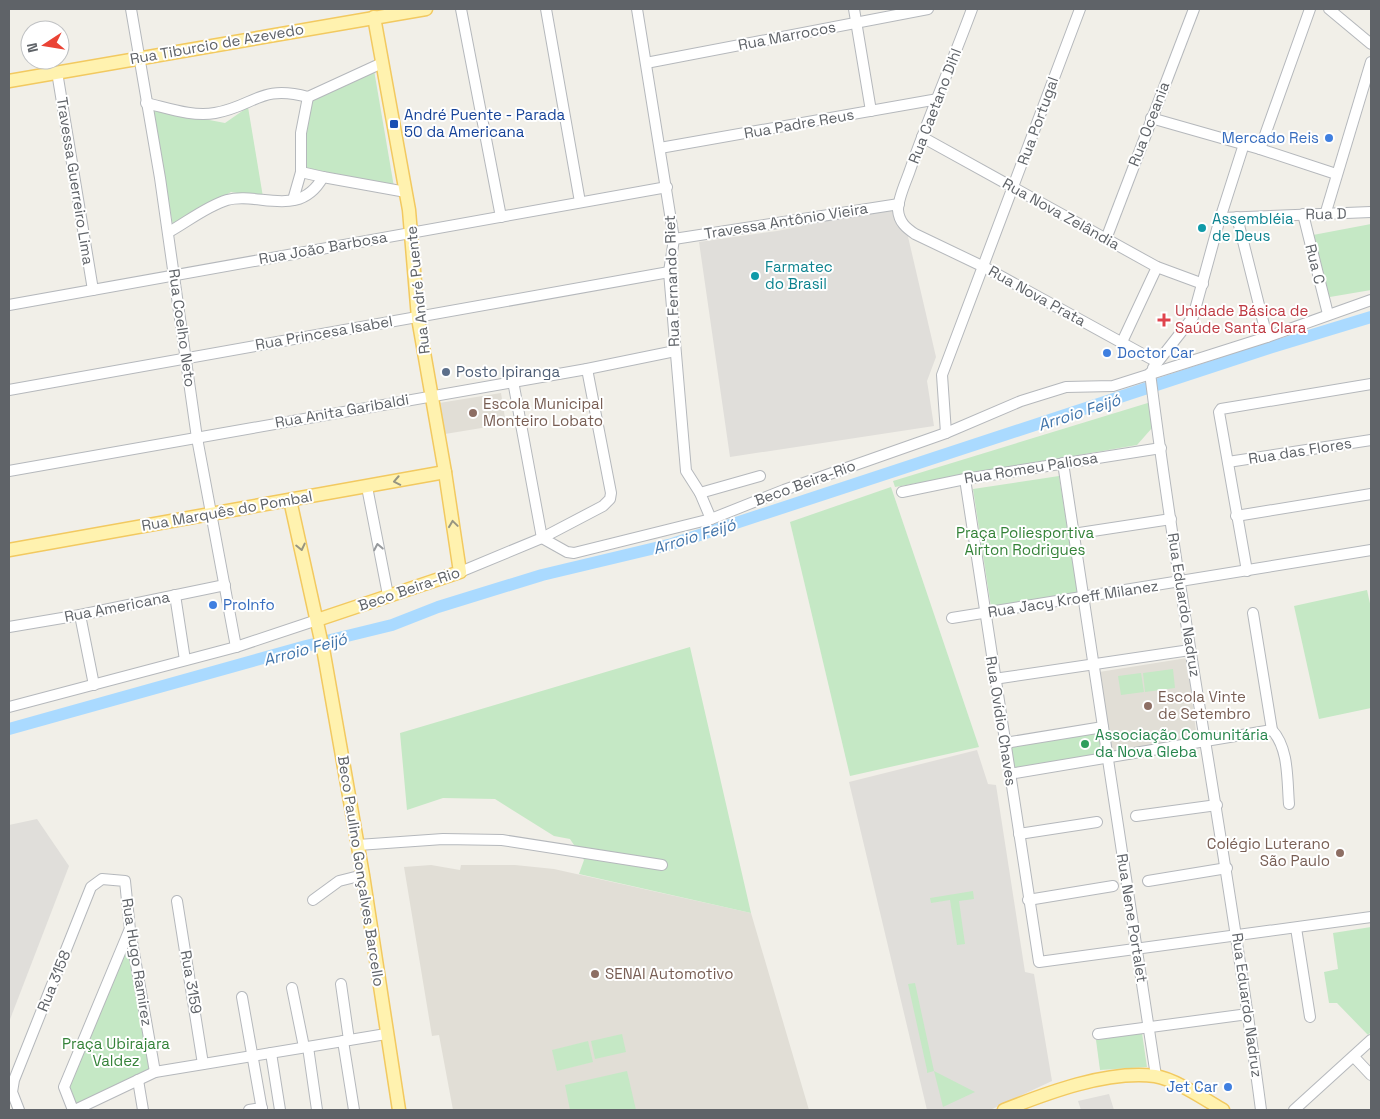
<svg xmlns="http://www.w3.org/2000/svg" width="1380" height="1119" viewBox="0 0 1380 1119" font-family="'Space Grotesk',sans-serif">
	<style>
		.industrial { fill: #e0deda }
		.education { fill: #e1ded6 }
		.green { fill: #c5e8c5 }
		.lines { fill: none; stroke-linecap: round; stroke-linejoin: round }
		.river { stroke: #aadaff; stroke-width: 12 }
		.minor-casing { stroke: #b5b8bc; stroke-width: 12 }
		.major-casing { stroke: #f2c960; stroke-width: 15 }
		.minor { stroke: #fff; stroke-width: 10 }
		.major { stroke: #fff2af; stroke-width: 12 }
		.oneway { stroke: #979581 }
		.oneway2 { stroke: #979a9d }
		.transit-dot { fill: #1a4fb4; stroke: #fff; stroke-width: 2 }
		.shop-dot { fill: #3f7fe0; stroke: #fff; stroke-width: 2 }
		.culture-dot { fill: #0f9aa8; stroke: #fff; stroke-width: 2 }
		.health-dot { fill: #e0444e; stroke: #fff; stroke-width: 2 }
		.service-dot { fill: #5c6f8a; stroke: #fff; stroke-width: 2 }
		.education-dot { fill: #8d6e63; stroke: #fff; stroke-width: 2 }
		.leisure-dot { fill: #2e9e5b; stroke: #fff; stroke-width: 2 }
		.labels { text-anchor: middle; stroke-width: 4; stroke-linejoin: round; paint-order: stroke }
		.street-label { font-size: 15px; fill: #5f6368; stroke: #fff }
		.transit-label { font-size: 15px; fill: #164399; stroke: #fff; text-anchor: start }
		.shop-label { font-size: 15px; fill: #366cbe; stroke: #fff; text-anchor: end }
		.culture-label { font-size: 15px; fill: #0d838f; stroke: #fff; text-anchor: start }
		.health-label { font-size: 15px; fill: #be3a42; stroke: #fff; text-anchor: start }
		.service-label { font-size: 15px; fill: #4e5e75; stroke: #fff; text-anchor: start }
		.education-label { font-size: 15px; fill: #785e54; stroke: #fff; text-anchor: start }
		.park-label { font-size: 15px; fill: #348238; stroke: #fff }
		.leisure-label { font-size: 15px; fill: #27864d; stroke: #fff; text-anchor: start }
		.water-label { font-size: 16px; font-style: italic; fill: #4174aa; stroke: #fff }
	</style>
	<rect width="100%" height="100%" fill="#f1efe8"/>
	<g class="industrial">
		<path d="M899 207 906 228 936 357 927 381 934 426 730 457 699 242 777 231Z"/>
		<path d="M977 750 988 784 996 785 1025 972 1034 974 1052 1081 990 1110H927L849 782Z"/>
		<path d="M37 819 69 866 9 1022V825Z"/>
		<path d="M1109 1094 1114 1110H1081L1078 1101Z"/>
	</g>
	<g class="education">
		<path d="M501 393 506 424 445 434 439 403Z"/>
		<path d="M1187 658 1197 740 1111 755 1099 672Z"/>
		<path d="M431 865 460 870 461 865H515L554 869 751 913 809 1110H453L439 1035 432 1036 404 867Z"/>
	</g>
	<g class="green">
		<path d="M374 70 394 187 303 167 310 102Z"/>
		<path d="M248 107 263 197 231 192 173 226 152 109 225 123Z"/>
		<path d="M1371 224V290L1324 298 1313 235Z"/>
		<path d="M1151 402 1152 428 1137 445 895 487 893 481Z"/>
		<path d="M1059 476 1078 594 991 607 973 489Z"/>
		<path d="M891 487 979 747 850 776 790 522Z"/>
		<path d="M1367 590 1371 608V708L1319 719 1294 606Z"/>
		<path d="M690 647 751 913 579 874 584 860 570 839 554 836 495 799 443 798 407 810 400 733Z"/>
		<path d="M1173 669 1175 688 1145 692 1143 673Z"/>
		<path d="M1141 673 1144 692 1121 695 1118 676Z"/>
		<path d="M1100 733 1103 755 1011 768 1008 746Z"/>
		<path d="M973 891 974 899 959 901 965 944 957 945 950 900 931 903 930 898Z"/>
		<path d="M1371 927V1032L1368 1035 1337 1003H1329L1324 972 1338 969 1333 933Z"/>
		<path d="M127 945 149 1069 74 1106 67 1092Z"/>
		<path d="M915 983 934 1071 975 1092 943 1107 934 1071 927 1073V1070L908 984Z"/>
		<path d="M1142 1033 1147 1067 1100 1070 1096 1040Z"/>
		<path d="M622 1034 626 1052 595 1059 591 1041Z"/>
		<path d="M588 1041 593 1062 557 1071 552 1050Z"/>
		<path d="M627 1071 636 1110H570L565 1085Z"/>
	</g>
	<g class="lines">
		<path class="river" d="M9 729 306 646 392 625 438 607 542 575 672 544 1269 348 1371 317"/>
		<g class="minor-casing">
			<g id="minor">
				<path d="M131 9 160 178 197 438 236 647"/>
				<path d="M461 9 501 217"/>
				<path d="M546 9 580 202"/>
				<path d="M637 9 674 239 669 272 686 471 700 493 711 519"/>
				<path d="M854 9 871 111"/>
				<path d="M972 9C952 63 929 116 910 170 906 182 898 198 898 210 899 222 906 228 915 234L984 267 1157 362"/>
				<path d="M1329 9 1371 44"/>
				<path d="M646 63 928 9"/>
				<path d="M57 72 93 290"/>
				<path d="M146 103C168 108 192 117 215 113 255 106 260 84 308 97L382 63"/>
				<path d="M1151 118 1260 149 1336 174"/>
				<path d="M922 137 1157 267 1203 284"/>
				<path d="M660 148 938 99"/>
				<path d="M1260 149 1310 9"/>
				<path d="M301 172 323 177"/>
				<path d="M293 200 301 172V133L308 97"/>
				<path d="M1303 214 1328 314"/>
				<path d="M1325 215 1371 62"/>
				<path d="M1237 217 1267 337"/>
				<path d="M1221 218 1371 212"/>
				<path d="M169 232C187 222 207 206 227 200 258 191 299 220 323 177L406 192"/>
				<path d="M674 239 899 204"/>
				<path d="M1106 239 1194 9"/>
				<path d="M9 305 667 187"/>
				<path d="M1122 342 1157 267"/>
				<path d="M1153 368 1193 317 1219 222 1244 144"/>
				<path d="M1150 373C1181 619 1229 864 1261 1110"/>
				<path d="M513 381 542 538"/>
				<path d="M9 390 669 272"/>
				<path d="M946 433 942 375 1080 9"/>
				<path d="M1228 462 1371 440"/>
				<path d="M1063 463 1156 1076"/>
				<path d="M9 471 587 369 675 351"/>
				<path d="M965 479 1039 962 1371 917"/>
				<path d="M367 487 388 595"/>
				<path d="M902 492 965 479 1161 448"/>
				<path d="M700 493 760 476"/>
				<path d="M1236 516 1371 494"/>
				<path d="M1073 534 1171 519"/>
				<path d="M542 538 567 552 574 553 711 519 784 490 946 433 1021 401 1066 387 1113 386 1267 337 1371 300"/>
				<path d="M1247 571 1219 412 1221 409 1371 384"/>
				<path d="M460 572 542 538 603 506 610 499 611 493 587 369"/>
				<path d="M175 595 185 660"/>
				<path d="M1253 613 1272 730C1289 748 1287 780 1289 804"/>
				<path d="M80 615 94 685"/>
				<path d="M952 618 1371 550"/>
				<path d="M9 627 80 615 225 585"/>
				<path d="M994 679 1190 650"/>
				<path d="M9 707 236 647 317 620"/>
				<path d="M1005 743 1103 727"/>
				<path d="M1009 774 1272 730"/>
				<path d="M1136 816 1217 805"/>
				<path d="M1019 834 1097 822"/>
				<path d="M358 845 443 839 502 840 662 865"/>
				<path d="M1148 881 1227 868"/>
				<path d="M313 900 339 881 363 875"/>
				<path d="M1028 900 1113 886"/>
				<path d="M177 901 203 1064"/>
				<path d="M1296 928 1310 1017"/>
				<path d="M341 984 349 1040"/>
				<path d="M292 988 304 1047"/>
				<path d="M242 997 262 1110"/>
				<path d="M1098 1034 1248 1014"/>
				<path d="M343 1041 354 1110"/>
				<path d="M308 1047 317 1110"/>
				<path d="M271 1053 280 1110"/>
				<path d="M1354 1057 1371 1075"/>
				<path d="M138 1080 143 1110"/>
				<path d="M19 1110 12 1092 14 1080 91 887 102 879 125 881 130 930 155 1072"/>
				<path d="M73 1110 64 1087 129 931"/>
				<path d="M75 1110 155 1072 386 1034"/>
				<path d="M249 1110 262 1108"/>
				<path d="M1294 1110 1371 1040"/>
			</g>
		</g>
		<g class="major-casing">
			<g id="major">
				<path d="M9 81 426 9"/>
				<path d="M290 500 324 654 363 875 399 1110"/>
				<path d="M9 550 445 472"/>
				<path d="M317 620 460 572 445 472 418 318 409 210 374 17"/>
				<path d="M1004 1110C1047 1093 1107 1070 1155 1076 1175 1079 1206 1100 1223 1110"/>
			</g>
		</g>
		<use href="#minor" class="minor"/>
		<use href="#major" class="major"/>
	</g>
	<defs><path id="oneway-chevron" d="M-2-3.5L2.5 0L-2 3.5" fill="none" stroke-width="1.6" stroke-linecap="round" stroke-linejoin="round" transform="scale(1.25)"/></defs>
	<g class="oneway">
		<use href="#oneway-chevron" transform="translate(397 481) rotate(169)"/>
		<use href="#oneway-chevron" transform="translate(453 524) rotate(-98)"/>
		<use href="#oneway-chevron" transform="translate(301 547) rotate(77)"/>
	</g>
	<use class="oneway2" href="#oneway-chevron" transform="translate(378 547) rotate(-101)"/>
	<rect class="transit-dot" x="389" y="119" width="10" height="10" rx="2.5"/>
	<g class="shop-dot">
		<circle cx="1329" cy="138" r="5"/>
		<circle cx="1107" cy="353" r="5"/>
		<circle cx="213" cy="605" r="5"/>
		<circle cx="1228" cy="1087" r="5"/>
	</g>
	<g class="culture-dot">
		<circle cx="1202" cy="228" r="5"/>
		<circle cx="755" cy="276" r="5"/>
	</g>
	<path class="health-dot" d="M1161.5 312.5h5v5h5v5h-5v5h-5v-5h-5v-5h5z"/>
	<circle class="service-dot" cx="446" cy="372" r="5"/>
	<g class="education-dot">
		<circle cx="473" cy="413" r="5"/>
		<circle cx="1148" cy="706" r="5"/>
		<circle cx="1340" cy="853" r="5"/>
		<circle cx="595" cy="974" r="5"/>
	</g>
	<circle class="leisure-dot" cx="1085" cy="744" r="5"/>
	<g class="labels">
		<g class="street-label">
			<text transform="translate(787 36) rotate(-11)" y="5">Rua Marrocos</text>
			<text transform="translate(217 44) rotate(-10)" y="5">Rua Tiburcio de Azevedo</text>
			<text transform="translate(935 106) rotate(-69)" y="5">Rua Caetano Dihl</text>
			<text transform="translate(1038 121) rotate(-70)" y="5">Rua Portugal</text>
			<text transform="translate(799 124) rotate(-10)" y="5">Rua Padre Reus</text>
			<text transform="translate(1149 124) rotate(-69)" y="5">Rua Oceania</text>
			<text transform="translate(75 181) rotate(81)" y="5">Travessa Guerreiro Lima</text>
			<text transform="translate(1061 214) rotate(29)" y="5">Rua Nova Zelândia</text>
			<text transform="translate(1326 214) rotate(-1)" y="5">Rua D</text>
			<text transform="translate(786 221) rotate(-9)" y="5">Travessa Antônio Vieira</text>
			<text transform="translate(323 248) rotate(-10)" y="5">Rua João Barbosa</text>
			<text transform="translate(1315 264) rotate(76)" y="5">Rua C</text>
			<text transform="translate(672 281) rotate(-92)" y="5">Rua Fernando Riet</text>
			<text transform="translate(418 290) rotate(-96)" y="5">Rua André Puente</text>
			<text transform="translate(1037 296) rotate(29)" y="5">Rua Nova Prata</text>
			<text transform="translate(182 328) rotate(82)" y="5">Rua Coelho Neto</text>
			<text transform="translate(324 333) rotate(-10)" y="5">Rua Princesa Isabel</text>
			<text transform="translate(342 411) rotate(-10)" y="5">Rua Anita Garibaldi</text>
			<text transform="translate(1300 451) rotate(-9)" y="5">Rua das Flores</text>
			<text transform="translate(1031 468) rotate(-9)" y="5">Rua Romeu Paliosa</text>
			<text transform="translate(805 483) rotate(-20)" y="5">Beco Beira-Rio</text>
			<text transform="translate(227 511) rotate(-10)" y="5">Rua Marquês do Pombal</text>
			<text transform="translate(409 589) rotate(-19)" y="5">Beco Beira-Rio</text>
			<text transform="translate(1073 599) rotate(-9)" y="5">Rua Jacy Kroeff Milanez</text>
			<text transform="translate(1184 605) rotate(81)" y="5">Rua Eduardo Nadruz</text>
			<text transform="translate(117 607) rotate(-11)" y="5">Rua Americana</text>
			<text transform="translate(1001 721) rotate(81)" y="5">Rua Ovídio Chaves</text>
			<text transform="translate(361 871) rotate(81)" y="5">Beco Paulino Gonçalves Barcello</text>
			<text transform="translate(1132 918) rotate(81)" y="5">Rua Nene Portalet</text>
			<text transform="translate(137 962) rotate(81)" y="5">Rua Hugo Ramirez</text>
			<text transform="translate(54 981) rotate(-68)" y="5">Rua 3158</text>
			<text transform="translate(191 982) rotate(80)" y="5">Rua 3159</text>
			<text transform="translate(1247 1005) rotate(82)" y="5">Rua Eduardo Nadruz</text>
		</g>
		<g class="transit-label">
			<text x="404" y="120">André Puente - Parada<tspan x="404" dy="17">50 da Americana</tspan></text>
		</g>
		<g class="shop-label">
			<text x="1319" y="143">Mercado Reis</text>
			<text x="1117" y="358" text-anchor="start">Doctor Car</text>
			<text x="223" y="610" text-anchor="start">ProInfo</text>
			<text x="1218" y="1092">Jet Car</text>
		</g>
		<g class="culture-label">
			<text x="1212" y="224">Assembléia<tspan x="1212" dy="17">de Deus</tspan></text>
			<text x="765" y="272">Farmatec<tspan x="765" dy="17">do Brasil</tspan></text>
		</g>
		<g class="health-label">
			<text x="1175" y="316">Unidade Básica de<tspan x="1175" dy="17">Saúde Santa Clara</tspan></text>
		</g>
		<g class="service-label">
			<text x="456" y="377">Posto Ipiranga</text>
		</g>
		<g class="education-label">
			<text x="483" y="409">Escola Municipal<tspan x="483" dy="17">Monteiro Lobato</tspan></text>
			<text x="1158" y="702">Escola Vinte<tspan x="1158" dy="17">de Setembro</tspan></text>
			<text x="1330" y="849" text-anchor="end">Colégio Luterano<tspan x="1330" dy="17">São Paulo</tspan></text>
			<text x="605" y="979">SENAI Automotivo</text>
		</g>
		<g class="park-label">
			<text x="1025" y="538">Praça Poliesportiva<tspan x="1025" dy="17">Airton Rodrigues</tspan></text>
			<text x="116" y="1049">Praça Ubirajara<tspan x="116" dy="17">Valdez</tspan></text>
		</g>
		<g class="leisure-label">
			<text x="1095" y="740">Associação Comunitária<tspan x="1095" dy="17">da Nova Gleba</tspan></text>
		</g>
		<g class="water-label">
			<text transform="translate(1079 412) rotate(-18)" y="6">Arroio Feijó</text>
			<text transform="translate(694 536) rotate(-17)" y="6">Arroio Feijó</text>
			<text transform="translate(305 649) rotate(-15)" y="6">Arroio Feijó</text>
		</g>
	</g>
	<rect width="1380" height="1119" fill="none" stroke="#5f6368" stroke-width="20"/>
	<g transform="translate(45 45) rotate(258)"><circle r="24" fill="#ffffff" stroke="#bfc1c3"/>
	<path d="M0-4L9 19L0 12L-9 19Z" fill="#ea4335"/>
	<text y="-8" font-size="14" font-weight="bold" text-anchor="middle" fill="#5f6368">N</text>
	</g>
</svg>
